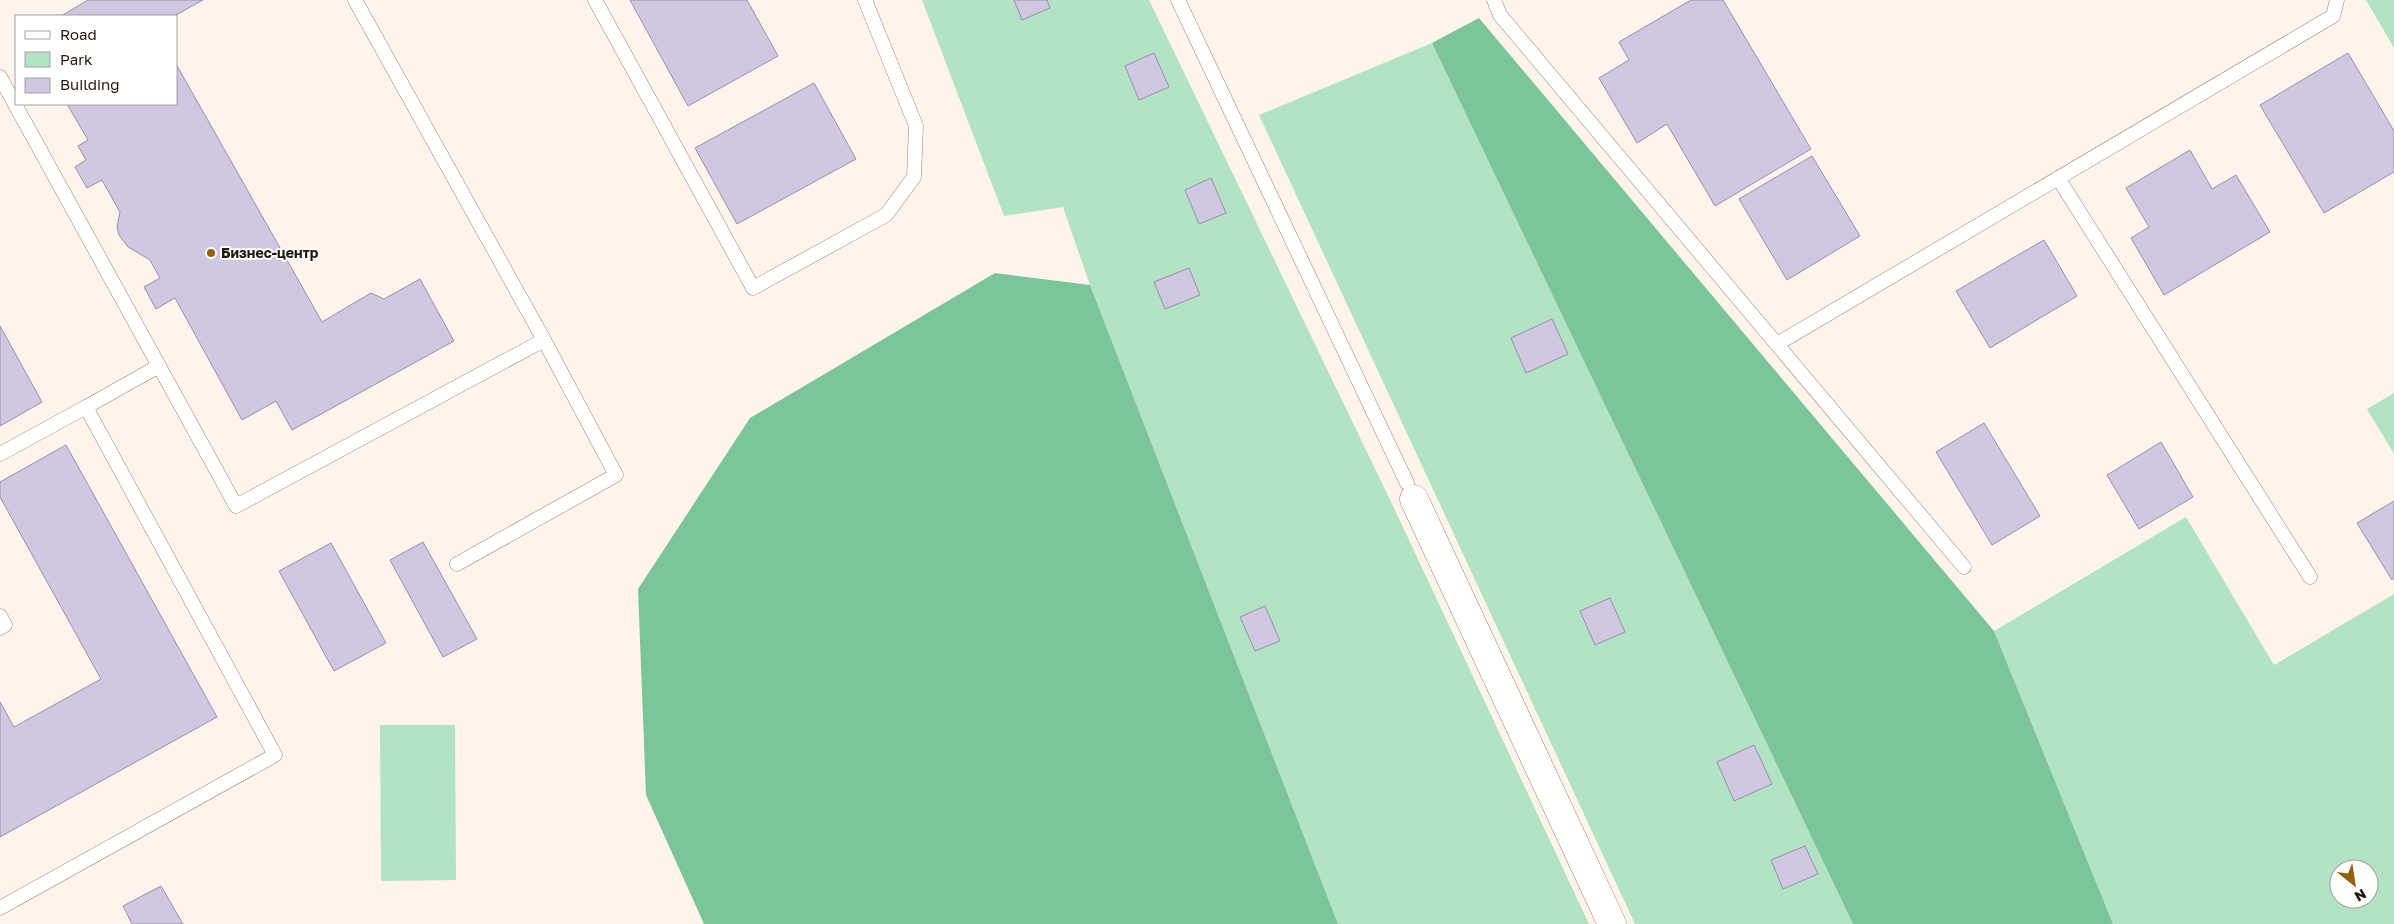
<svg xmlns="http://www.w3.org/2000/svg" width="2394" height="924" viewBox="0 0 2394 924" font-family="'Golos Text',sans-serif">
	<style>
		.green { fill: #b2e3c4; fill-rule: evenodd }
		.forest { fill: #7cc499 }
		.building { fill: #d0c7e3; stroke: #988faa }
		.lines { fill: none; stroke-linecap: round; stroke-linejoin: round }
		.service-casing { stroke: #9a846f; stroke-width: 15 }
		.minor-casing { stroke: #9a846f; stroke-width: 29 }
		.service { stroke: #fff; stroke-width: 14 }
		.minor { stroke: #fff; stroke-width: 28 }
		.poi-dot { fill: #936111; stroke: #fff; stroke-width: 2 }
		.labels { text-anchor: middle; stroke-width: 4; stroke-linejoin: round; paint-order: stroke }
		.poi-label { font-size: 14px; font-weight: bold; fill: #20170f; stroke: #fff; text-anchor: start }
	</style>
	<rect width="100%" height="100%" fill="#fef4eb"/>
	<g class="green">
		<path d="M922 0H1149L1394 508 1589 924H1338L1090 285 1063 207 1004 216Z"/>
		<path d="M2366 0H2394V48Z"/>
		<path d="M1432 43 1853 924H1635L1259 115Z"/>
		<path d="M2394 393V454L2367 409Z"/>
		<path d="M2186 517 2274 665 2394 594V924H2113L1994 631ZM2339 869H2369V899H2339Z"/>
		<path d="M380 725H455L456 880 381 881Z"/>
	</g>
	<g class="forest">
		<path d="M1479 18 1994 631 2113 924H1853L1432 43Z"/>
		<path d="M995 273 1090 285 1338 924H704L646 795 638 589 750 418Z"/>
	</g>
	<g class="building">
		<path d="M88 0H203L174 16H61Z"/>
		<path d="M630 0H747L778 56 688 106Z"/>
		<path d="M1014 0H1047L1050 8 1022 20Z"/>
		<path d="M1691 0H1723L1811 149 1715 206 1667 124 1637 143 1599 78 1629 60 1619 42Z"/>
		<path d="M1154 53 1169 87 1139 100 1125 66Z"/>
		<path d="M2348 53 2394 131V172L2324 213 2260 105Z"/>
		<path d="M176 64 322 322 371 293 384 299 420 279 454 341 292 430 276 401 242 420 175 298 156 309 144 287 160 278 150 260 128 247 119 235 117 227 120 212 102 180 87 188 75 167 86 160 78 146 88 140 67 104H176Z"/>
		<path d="M814 83 856 159 737 224 695 148Z"/>
		<path d="M2190 150 2212 189 2236 175 2270 232 2164 295 2131 238 2149 227 2126 188Z"/>
		<path d="M1812 156 1860 236 1787 280 1739 199Z"/>
		<path d="M1211 178 1226 213 1199 224 1185 190Z"/>
		<path d="M2044 240 2077 296 1990 348 1956 291Z"/>
		<path d="M1189 268 1200 295 1165 309 1154 282Z"/>
		<path d="M1552 319 1568 354 1526 373 1511 338Z"/>
		<path d="M0 326 42 402 0 426Z"/>
		<path d="M1984 423 2040 516 1992 545 1936 452Z"/>
		<path d="M2161 442 2193 497 2139 529 2107 475Z"/>
		<path d="M66 445 217 717 0 837V702L14 727 101 679 0 497V482Z"/>
		<path d="M2394 501V578L2392 580 2357 523Z"/>
		<path d="M423 542 477 639 443 657 390 560Z"/>
		<path d="M331 543 386 643 334 671 279 571Z"/>
		<path d="M1610 598 1625 632 1595 645 1580 611Z"/>
		<path d="M1265 606 1280 641 1255 651 1240 617Z"/>
		<path d="M1754 745 1772 784 1734 801 1717 762Z"/>
		<path d="M1805 846 1818 874 1783 889 1771 860Z"/>
		<path d="M161 886 183 924H132L123 906Z"/>
	</g>
	<g class="lines">
		<g class="service-casing">
			<g id="service">
				<path d="M355 0 544 340"/>
				<path d="M595 0 753 288 886 215 914 177 916 126 865 0"/>
				<path d="M1178 0 1407 483"/>
				<path d="M1494 0 1500 15 1964 567"/>
				<path d="M0 77 236 506 544 340 616 475 457 564"/>
				<path d="M2058 178 2310 577"/>
				<path d="M1777 344 2333 16 2337 0"/>
				<path d="M0 454 86 407"/>
				<path d="M0 616 5 625 0 628"/>
				<path d="M0 908 275 755 86 407 159 366"/>
			</g>
		</g>
		<g class="minor-casing">
			<path id="minor" d="M1414 499 1612 924"/>
		</g>
		<use href="#service" class="service"/>
		<use href="#minor" class="minor"/>
	</g>
	<circle class="poi-dot" cx="211" cy="253" r="5"/>
	<g class="labels">
		<g class="poi-label">
			<text x="221" y="258">Бизнес-центр</text>
		</g>
	</g>
	<rect x="15" y="15" width="162" height="90" fill="#ffffff" stroke="#a6a29f"/>
	<rect x="25" y="31" width="25" height="8" fill="#ffffff" stroke="#a6a29f"/>
	<text x="60" y="40" font-size="15" fill="#20170f">Road</text>
	<rect x="25" y="52" width="25" height="15" fill="#b2e3c4" stroke="#a6a29f"/>
	<text x="60" y="65" font-size="15" fill="#20170f">Park</text>
	<rect x="25" y="78" width="25" height="15" fill="#d0c7e3" stroke="#a6a29f"/>
	<text x="60" y="90" font-size="15" fill="#20170f">Building</text>
	<g transform="translate(2354 884) rotate(150)"><circle r="24" fill="#ffffff" stroke="#a6a29f"/>
	<path d="M0-4L9 19L0 12L-9 19Z" fill="#936111"/>
	<text y="-8" font-size="14" font-weight="bold" text-anchor="middle" fill="#20170f">N</text>
	</g>
</svg>
